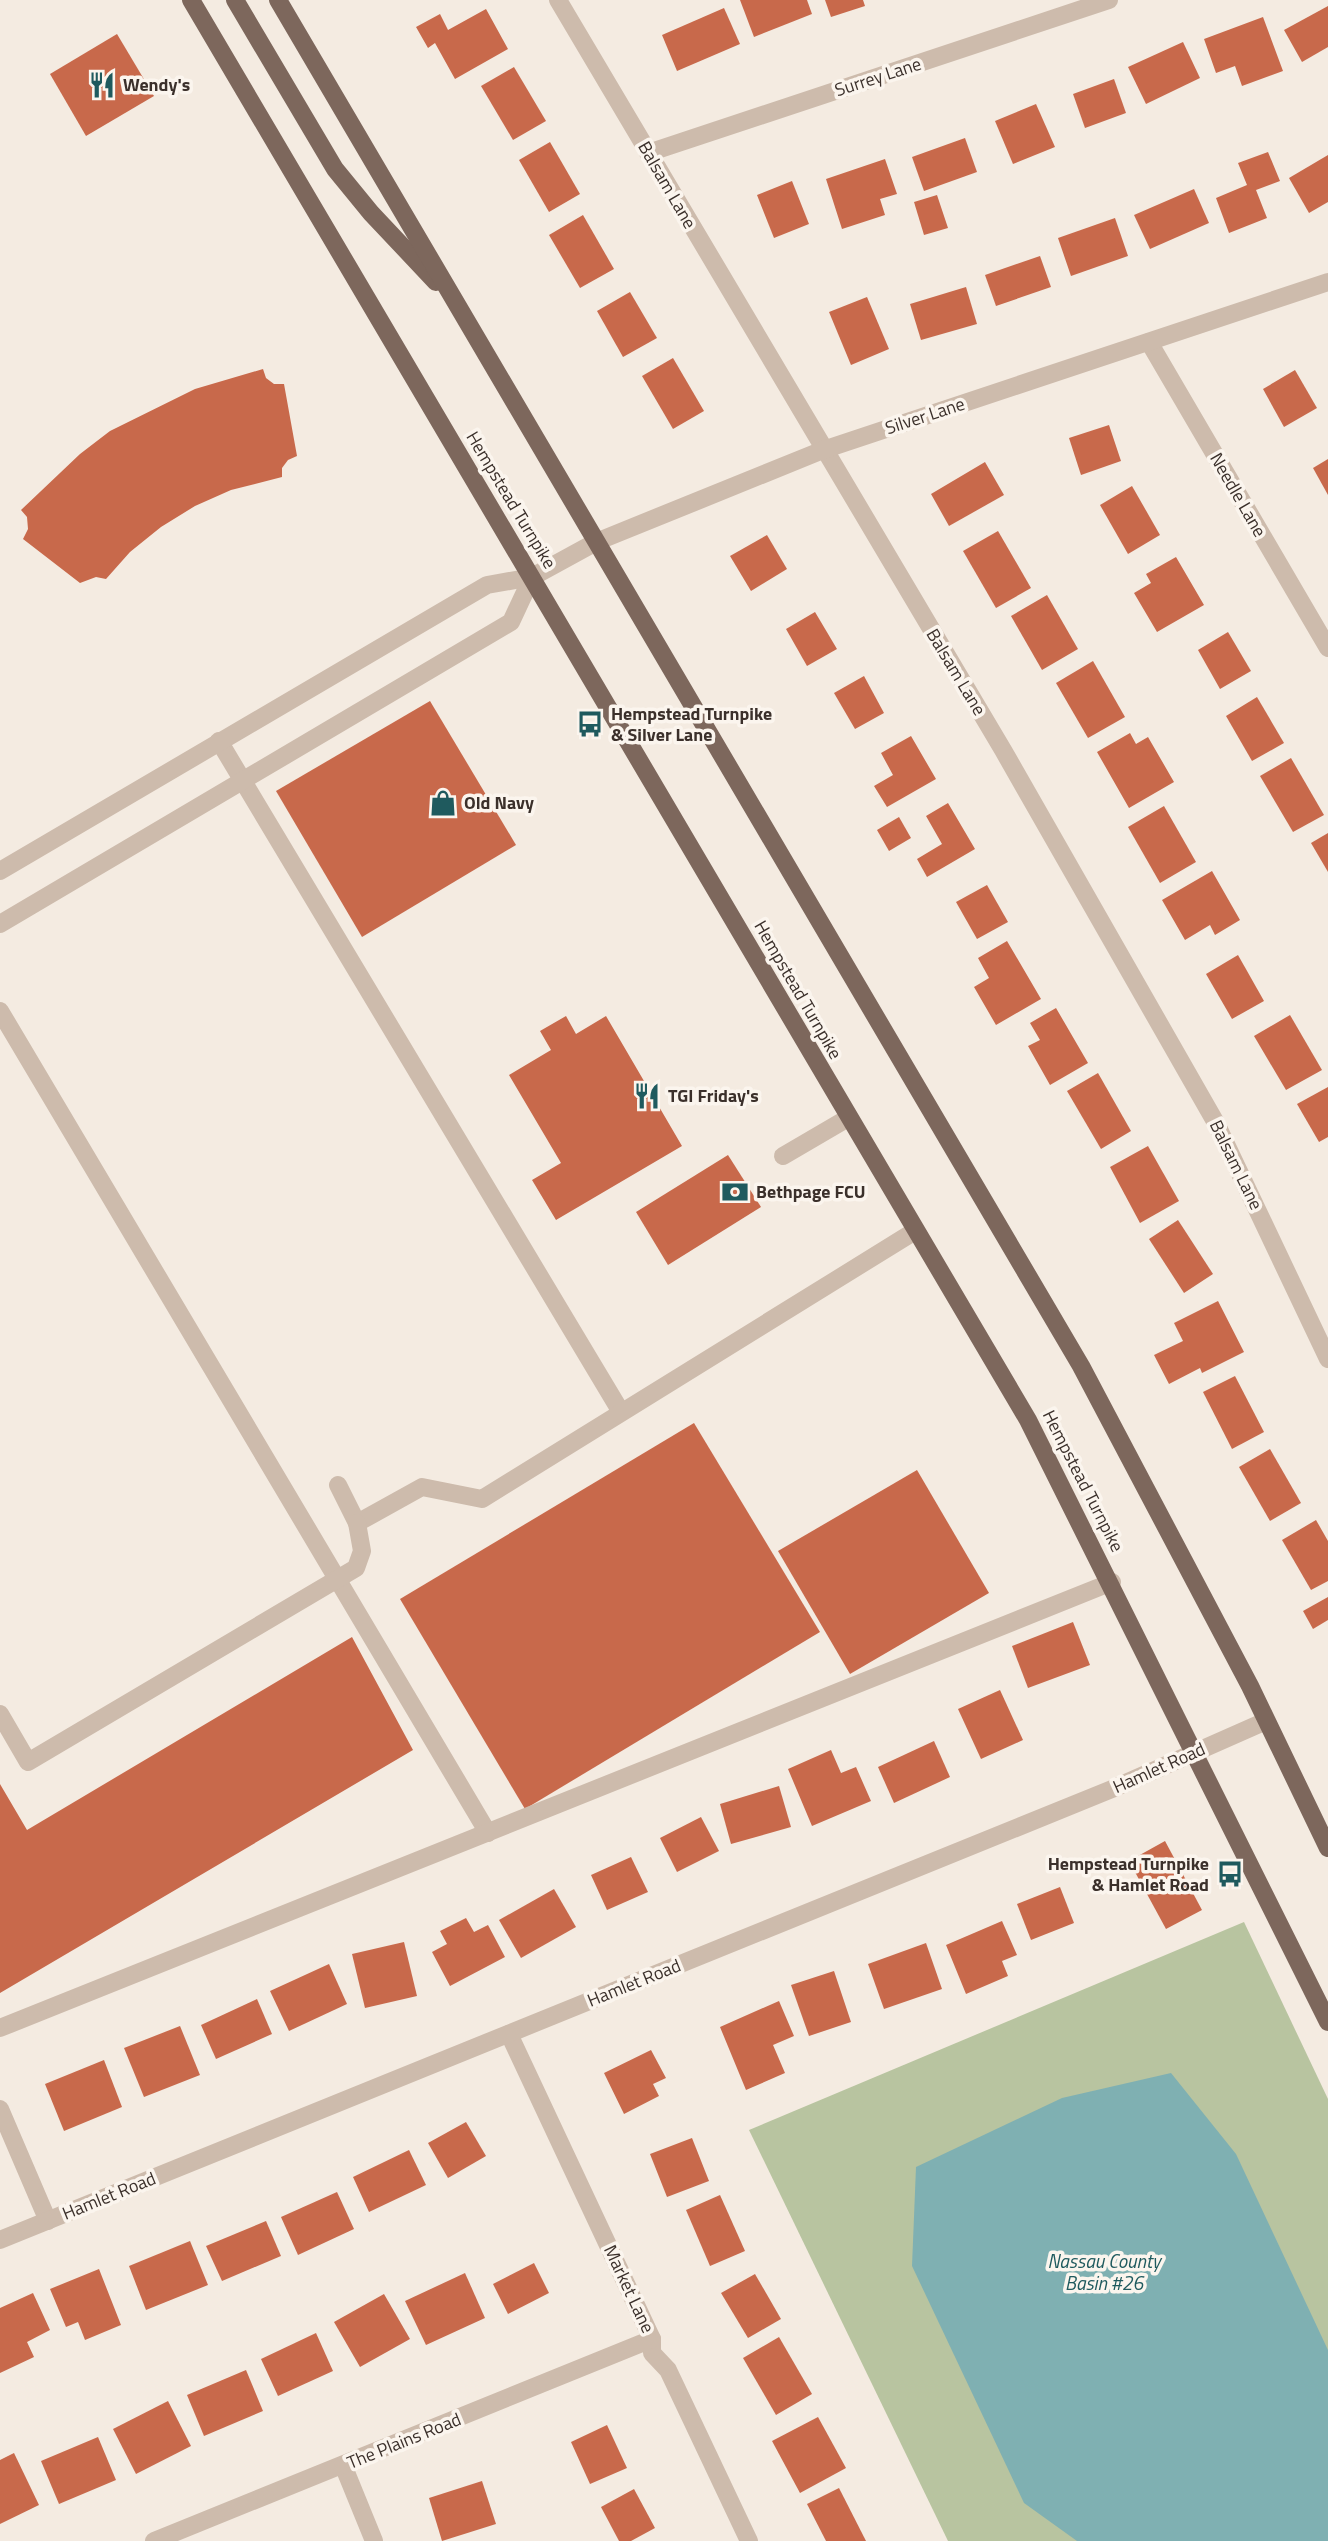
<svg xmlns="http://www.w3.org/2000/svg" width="1328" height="2541" viewBox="0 0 1328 2541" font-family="'Titillium Web',sans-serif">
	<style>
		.green { fill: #b8c4a0 }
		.water { fill: #7fb0b2 }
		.building { fill: #c8694b }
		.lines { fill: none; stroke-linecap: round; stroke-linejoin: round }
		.minor { stroke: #cdbbac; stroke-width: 18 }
		.major { stroke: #7d675c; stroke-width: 18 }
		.labels { text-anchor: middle; stroke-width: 7; stroke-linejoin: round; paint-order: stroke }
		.street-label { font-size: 18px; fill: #3b302b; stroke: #fbf5ee }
		.poi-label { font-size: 18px; font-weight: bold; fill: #3b302b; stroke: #fbf5ee; text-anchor: start }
		.water-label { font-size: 19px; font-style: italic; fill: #1f5a5e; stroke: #fbf5ee }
	</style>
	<rect width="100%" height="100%" fill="#f4ebe1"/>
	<path class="green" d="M1244 1922 1328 2099V2541H948L749 2130Z"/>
	<path class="water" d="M1171 2073 1236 2154 1328 2350V2541H1077L1024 2503 912 2266 916 2167 1062 2098Z"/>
	<g class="building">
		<path d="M740 0H807L812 14 754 37Z"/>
		<path d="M825 0H863L865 6 831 17Z"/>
		<path d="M1328 6V47L1302 62 1284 30Z"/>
		<path d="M724 8 740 44 677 71 662 35Z"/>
		<path d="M486 9 508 49 455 79 435 43 428 48 416 27 440 14 448 30Z"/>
		<path d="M1263 17 1283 71 1242 86 1235 66 1216 73 1204 39Z"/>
		<path d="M117 34 154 96 86 136 50 74Z"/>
		<path d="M1183 42 1200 78 1146 104 1128 67Z"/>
		<path d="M514 67 546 121 513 140 481 86Z"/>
		<path d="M1114 79 1126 113 1085 128 1073 94Z"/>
		<path d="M1036 104 1055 147 1013 164 995 121Z"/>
		<path d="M965 138 977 172 924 191 912 157Z"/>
		<path d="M550 142 580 194 549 212 519 160Z"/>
		<path d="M1268 152 1280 181 1256 190 1267 218 1229 233 1216 198 1247 185 1238 163Z"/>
		<path d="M1328 155V202L1309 213 1289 178Z"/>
		<path d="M885 159 897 194 880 199 885 215 842 229 826 179Z"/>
		<path d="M792 181 809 224 774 238 757 195Z"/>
		<path d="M1194 189 1209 223 1150 249 1134 215Z"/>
		<path d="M937 195 948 228 924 235 914 202Z"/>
		<path d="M583 215 614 269 580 288 549 235Z"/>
		<path d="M1115 218 1128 256 1071 276 1058 238Z"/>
		<path d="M1040 256 1051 287 996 306 985 275Z"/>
		<path d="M966 287 977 324 921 340 910 304Z"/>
		<path d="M630 292 657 338 623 357 597 311Z"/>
		<path d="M867 297 889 349 851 365 829 312Z"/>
		<path d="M673 358 704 411 673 429 642 376Z"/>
		<path d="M263 369 266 378 274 384H284L297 456 288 460 282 468V477L231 490 195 506 161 527 130 552 106 579 96 577 80 583 23 539 28 529 27 517 21 510 80 454 110 431 195 389Z"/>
		<path d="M1295 370 1317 408 1284 427 1263 389Z"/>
		<path d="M1109 425 1121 461 1081 475 1069 438Z"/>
		<path d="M1328 459V495L1313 468Z"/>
		<path d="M985 462 1004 495 949 526 931 494Z"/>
		<path d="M1132 486 1160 535 1128 554 1100 505Z"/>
		<path d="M998 531 1031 588 996 608 963 551Z"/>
		<path d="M767 535 787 569 751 591 730 556Z"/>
		<path d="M1176 557 1204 605 1157 632 1134 593 1151 583 1146 574Z"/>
		<path d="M1047 595 1078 649 1042 670 1011 616Z"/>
		<path d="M815 612 837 649 807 666 786 629Z"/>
		<path d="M1228 632 1251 671 1220 689 1198 650Z"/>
		<path d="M1093 661 1125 717 1088 738 1056 683Z"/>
		<path d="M864 676 884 713 855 729 834 693Z"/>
		<path d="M1257 697 1284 743 1252 761 1226 716Z"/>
		<path d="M430 701 516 845 362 937 276 791Z"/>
		<path d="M1130 733 1136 744 1148 737 1174 782 1129 808 1097 752Z"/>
		<path d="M911 736 936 779 887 807 874 786 893 775 881 753Z"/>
		<path d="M1291 758 1324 815 1293 832 1260 776Z"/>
		<path d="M948 803 975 849 927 877 917 859 942 844 926 816Z"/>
		<path d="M1164 806 1196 862 1160 883 1128 827Z"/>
		<path d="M899 817 911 838 889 851 877 830Z"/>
		<path d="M1328 833V872L1311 843Z"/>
		<path d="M1212 871 1240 920 1215 935 1210 925 1185 940 1162 900Z"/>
		<path d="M987 885 1008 922 977 939 956 902Z"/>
		<path d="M1007 941 1041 999 996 1025 974 987 989 978 978 958Z"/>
		<path d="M1238 955 1264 1001 1232 1019 1206 974Z"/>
		<path d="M1056 1008 1088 1063 1050 1085 1028 1046 1040 1040 1030 1023Z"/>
		<path d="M1290 1015 1322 1070 1286 1090 1254 1036Z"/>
		<path d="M566 1016 576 1034 606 1016 682 1146 556 1220 532 1180 561 1163 509 1075 551 1050 540 1031Z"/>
		<path d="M1098 1073 1131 1131 1101 1149 1067 1091Z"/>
		<path d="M1328 1087V1137L1319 1142 1297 1104Z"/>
		<path d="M1148 1146 1179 1201 1140 1223 1110 1167Z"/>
		<path d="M728 1155 761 1207 668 1265 636 1212Z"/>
		<path d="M1178 1220 1213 1274 1184 1293 1149 1239Z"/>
		<path d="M1218 1301 1244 1352 1202 1373 1200 1368 1169 1384 1154 1355 1183 1341 1174 1323Z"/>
		<path d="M1235 1376 1264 1432 1232 1449 1203 1392Z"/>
		<path d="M694 1423 820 1632 525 1809 400 1599Z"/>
		<path d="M1270 1449 1301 1503 1270 1521 1239 1467Z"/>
		<path d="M917 1470 989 1593 850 1674 778 1551Z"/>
		<path d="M1316 1520 1328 1541V1581L1311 1590 1282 1540Z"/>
		<path d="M1328 1597V1620L1313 1629 1303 1611Z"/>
		<path d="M1073 1622 1090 1665 1028 1688 1012 1646Z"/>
		<path d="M352 1637 413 1750 0 1993V1784L27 1830Z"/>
		<path d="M1000 1690 1023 1740 981 1759 958 1709Z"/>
		<path d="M934 1741 950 1777 894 1803 878 1767Z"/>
		<path d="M831 1750 841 1773 856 1767 871 1801 812 1826 788 1769Z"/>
		<path d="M779 1786 791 1827 731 1844 720 1804Z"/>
		<path d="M701 1817 719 1851 677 1872 660 1838Z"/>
		<path d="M1165 1841 1202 1910 1166 1929 1129 1861Z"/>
		<path d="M631 1857 648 1892 607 1910 591 1875Z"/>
		<path d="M1060 1887 1074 1923 1031 1940 1017 1904Z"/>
		<path d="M554 1889 576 1927 521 1958 499 1920Z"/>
		<path d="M466 1918 474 1932 488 1925 505 1957 450 1986 432 1952 447 1944 440 1931Z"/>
		<path d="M1002 1921 1017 1955 1002 1961 1008 1976 966 1994 946 1945Z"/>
		<path d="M404 1942 417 1996 365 2008 352 1954Z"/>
		<path d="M926 1943 942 1989 884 2009 868 1964Z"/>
		<path d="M329 1964 347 2004 289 2031 270 1991Z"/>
		<path d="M834 1971 851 2022 809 2036 791 1985Z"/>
		<path d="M257 1999 272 2034 216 2059 201 2025Z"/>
		<path d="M779 2001 794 2036 773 2045 785 2073 746 2090 720 2027Z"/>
		<path d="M180 2026 200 2075 144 2097 124 2048Z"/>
		<path d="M651 2050 666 2078 653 2084 659 2096 624 2114 604 2073Z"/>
		<path d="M104 2060 122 2107 64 2131 45 2084Z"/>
		<path d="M466 2122 486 2156 448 2178 428 2143Z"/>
		<path d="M692 2138 709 2181 667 2197 650 2154Z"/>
		<path d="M409 2150 426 2185 369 2212 353 2177Z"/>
		<path d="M337 2192 354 2229 298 2255 281 2217Z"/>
		<path d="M720 2195 745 2251 710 2266 686 2210Z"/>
		<path d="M266 2221 281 2256 222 2281 206 2246Z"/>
		<path d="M190 2241 208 2285 146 2310 129 2266Z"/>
		<path d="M534 2263 549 2293 508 2314 493 2284Z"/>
		<path d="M99 2269 121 2325 85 2340 78 2322 66 2327 50 2289Z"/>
		<path d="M465 2273 485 2318 426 2345 405 2301Z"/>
		<path d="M755 2274 781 2319 748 2338 721 2293Z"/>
		<path d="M33 2293 50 2330 27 2342 34 2357 0 2373V2308Z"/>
		<path d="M384 2294 410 2339 360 2367 334 2322Z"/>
		<path d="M316 2333 333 2371 278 2396 261 2359Z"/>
		<path d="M779 2337 812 2394 776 2415 743 2358Z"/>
		<path d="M246 2370 263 2411 204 2436 187 2395Z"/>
		<path d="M168 2401 191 2446 136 2474 113 2429Z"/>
		<path d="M818 2417 846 2468 800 2493 772 2441Z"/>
		<path d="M607 2425 627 2468 590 2484 571 2442Z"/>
		<path d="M98 2437 116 2480 59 2504 41 2461Z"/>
		<path d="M14 2453 39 2505 0 2524V2460Z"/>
		<path d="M482 2481 496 2524 442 2541 429 2498Z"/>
		<path d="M839 2488 866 2541H826L807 2504Z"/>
		<path d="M634 2489 655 2528 631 2541H619L601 2507Z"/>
	</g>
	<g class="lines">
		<g class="minor">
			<path d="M558 0 1003 750 1216 1123 1328 1359"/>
			<path d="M648 153 1109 0"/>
			<path d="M1149 342 1328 648"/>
			<path d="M219 741 621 1412"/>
			<path d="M0 871 487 585 532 577 596 542 823 450 1328 282"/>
			<path d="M0 924 511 622 532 577"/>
			<path d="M0 1011 488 1833"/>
			<path d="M783 1156 848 1118"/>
			<path d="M338 1485 357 1523 422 1487 482 1499 915 1231"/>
			<path d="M0 1714 28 1762 356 1568 362 1551 357 1523"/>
			<path d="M0 2028 1112 1582"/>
			<path d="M509 2034 652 2339V2353L668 2370 749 2541"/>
			<path d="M0 2109 48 2221"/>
			<path d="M0 2240 1112 1789 1266 1721"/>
			<path d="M343 2465 374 2541"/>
			<path d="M154 2541 652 2339"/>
		</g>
		<g class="major">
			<path d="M191 0 1028 1420 1328 2022"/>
			<path d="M235 0 335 169 371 213 436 282"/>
			<path d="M278 0 1081 1366 1250 1686 1328 1848"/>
		</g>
	</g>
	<defs>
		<g id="restaurant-bare" transform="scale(2.1)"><path d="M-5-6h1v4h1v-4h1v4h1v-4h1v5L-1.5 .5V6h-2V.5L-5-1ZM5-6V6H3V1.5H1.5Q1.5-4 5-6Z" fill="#1f5a5e" stroke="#fbf5ee" stroke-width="2.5" paint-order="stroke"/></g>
		<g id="bus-bare" transform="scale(2.1)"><path d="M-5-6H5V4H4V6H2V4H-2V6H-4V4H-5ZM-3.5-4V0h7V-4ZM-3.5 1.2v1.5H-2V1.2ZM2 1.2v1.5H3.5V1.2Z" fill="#1f5a5e" stroke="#fbf5ee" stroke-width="2.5" paint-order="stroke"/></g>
		<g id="shop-bare" transform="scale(2.1)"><path d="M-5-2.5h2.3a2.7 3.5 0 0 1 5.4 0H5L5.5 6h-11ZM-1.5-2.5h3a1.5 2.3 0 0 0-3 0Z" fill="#1f5a5e" stroke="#fbf5ee" stroke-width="2.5" paint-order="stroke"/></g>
		<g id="bank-bare" transform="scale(2.1)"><path d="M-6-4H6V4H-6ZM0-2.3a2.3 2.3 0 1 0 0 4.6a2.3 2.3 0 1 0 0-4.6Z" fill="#1f5a5e" stroke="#fbf5ee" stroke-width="2.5" paint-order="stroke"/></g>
	</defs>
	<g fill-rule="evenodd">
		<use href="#restaurant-bare" x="102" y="85"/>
		<use href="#bus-bare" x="590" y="724"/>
		<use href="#shop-bare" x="443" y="803"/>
		<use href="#restaurant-bare" x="647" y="1096"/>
		<use href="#bank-bare" x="735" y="1192"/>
		<use href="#bus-bare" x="1230" y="1874"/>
	</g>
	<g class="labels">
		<g class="street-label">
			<text transform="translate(878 77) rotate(-18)" y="6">Surrey Lane</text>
			<text transform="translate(667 185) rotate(60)" y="6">Balsam Lane</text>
			<text transform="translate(925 416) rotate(-18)" y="6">Silver Lane</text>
			<text transform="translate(1238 495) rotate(60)" y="6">Needle Lane</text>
			<text transform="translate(511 500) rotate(59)" y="6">Hempstead Turnpike</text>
			<text transform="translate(956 672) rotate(59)" y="6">Balsam Lane</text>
			<text transform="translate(798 990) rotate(60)" y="6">Hempstead Turnpike</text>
			<text transform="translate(1236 1165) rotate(64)" y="6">Balsam Lane</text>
			<text transform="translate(1083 1481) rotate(63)" y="6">Hempstead Turnpike</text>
			<text transform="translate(1159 1768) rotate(-24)" y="6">Hamlet Road</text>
			<text transform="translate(634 1983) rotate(-22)" y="6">Hamlet Road</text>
			<text transform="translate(109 2196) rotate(-22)" y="6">Hamlet Road</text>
			<text transform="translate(629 2289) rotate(65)" y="6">Market Lane</text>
			<text transform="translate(404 2441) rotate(-22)" y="6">The Plains Road</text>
		</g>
		<g class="poi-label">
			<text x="123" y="91">Wendy's</text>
			<text x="611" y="720">Hempstead Turnpike<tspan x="611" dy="21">&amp; Silver Lane</tspan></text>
			<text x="464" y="809">Old Navy</text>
			<text x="668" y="1102">TGI Friday's</text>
			<text x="756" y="1198">Bethpage FCU</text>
			<text x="1209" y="1870" text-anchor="end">Hempstead Turnpike<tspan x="1209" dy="21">&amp; Hamlet Road</tspan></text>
		</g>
		<g class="water-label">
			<text x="1104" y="2268">Nassau County<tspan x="1104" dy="22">Basin #26</tspan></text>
		</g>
	</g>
</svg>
